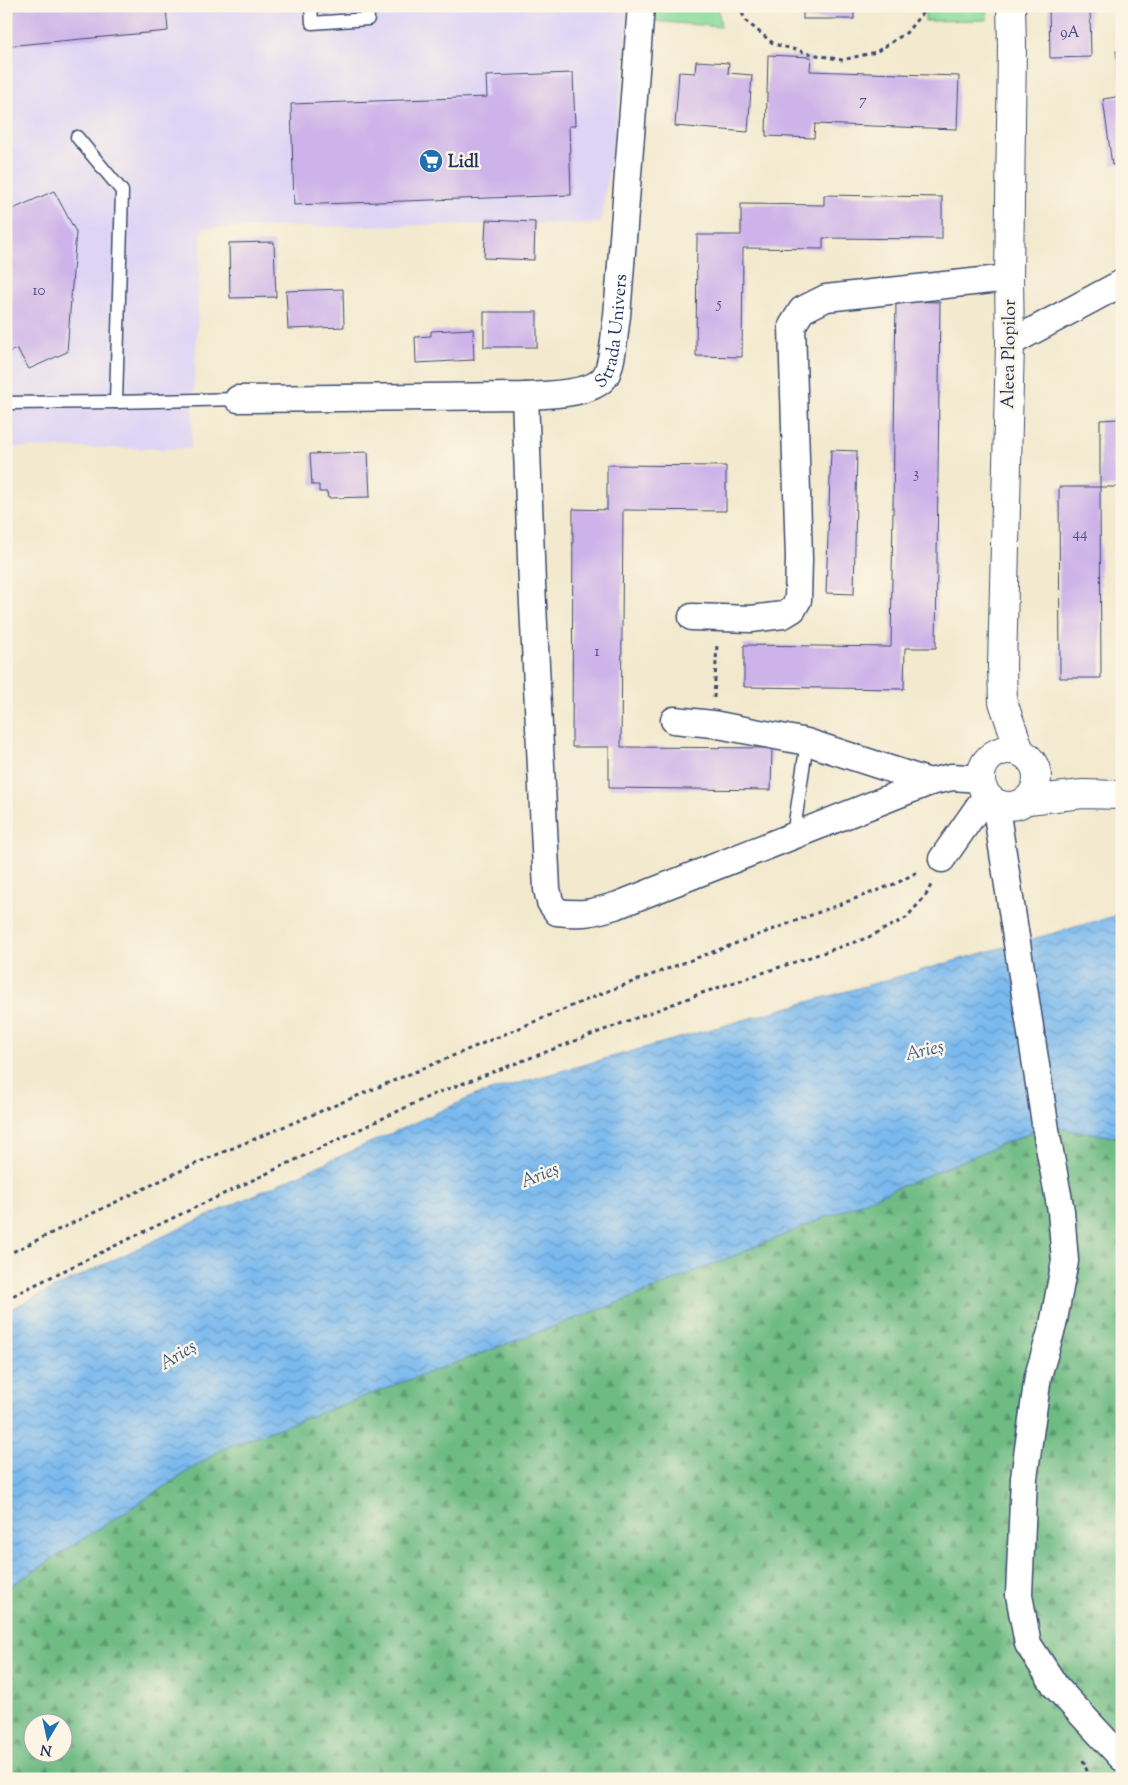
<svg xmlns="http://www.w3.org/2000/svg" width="1128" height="1785" viewBox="0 0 1128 1785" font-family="'Sorts Mill Goudy',serif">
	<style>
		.built { fill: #ded5f5 }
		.green { fill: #89db9c; stroke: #52857d }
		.forest { fill: url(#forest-firs); stroke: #447571; fill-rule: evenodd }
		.water { fill: url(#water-waves); stroke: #4a74a6 }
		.building { fill: #cdb3e9 }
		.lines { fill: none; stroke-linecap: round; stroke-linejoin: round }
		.service-casing { stroke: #3b4b6f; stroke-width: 15 }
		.minor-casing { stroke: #3b4b6f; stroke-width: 29 }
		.tertiary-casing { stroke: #3b4b6f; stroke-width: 30 }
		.path { stroke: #3b4b6f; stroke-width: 3; stroke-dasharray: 4 4; stroke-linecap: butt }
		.service { stroke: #fff; stroke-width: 12 }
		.minor { stroke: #fff; stroke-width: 26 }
		.tertiary { stroke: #fff; stroke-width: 28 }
		.labels { text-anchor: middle; stroke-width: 5; stroke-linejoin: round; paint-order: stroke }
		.number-label { font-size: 15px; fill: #485081 }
		.poi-label { font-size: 18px; font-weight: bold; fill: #1b2f5e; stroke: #fcf5e5; text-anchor: start }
		.street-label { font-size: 18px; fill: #1b2f5e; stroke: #fcf5e5 }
		.water-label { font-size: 19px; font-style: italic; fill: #385889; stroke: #fcf5e5 }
	</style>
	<defs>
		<pattern id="forest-firs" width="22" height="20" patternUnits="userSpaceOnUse" patternTransform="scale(1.25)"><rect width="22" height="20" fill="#6ebb84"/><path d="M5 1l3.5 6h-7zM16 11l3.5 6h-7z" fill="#5a986f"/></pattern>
		<pattern id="water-waves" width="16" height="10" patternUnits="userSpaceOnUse" patternTransform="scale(1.25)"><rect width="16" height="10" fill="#7ab9ee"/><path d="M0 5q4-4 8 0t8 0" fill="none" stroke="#6397c4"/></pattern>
	</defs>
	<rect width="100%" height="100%" fill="#fcf5e5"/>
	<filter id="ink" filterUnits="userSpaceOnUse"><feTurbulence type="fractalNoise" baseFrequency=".02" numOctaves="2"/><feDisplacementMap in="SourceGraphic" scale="10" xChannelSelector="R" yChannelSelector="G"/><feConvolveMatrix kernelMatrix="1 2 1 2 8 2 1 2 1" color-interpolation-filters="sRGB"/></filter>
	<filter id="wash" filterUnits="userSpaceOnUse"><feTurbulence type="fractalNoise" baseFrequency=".0096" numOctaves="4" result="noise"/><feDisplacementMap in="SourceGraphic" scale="20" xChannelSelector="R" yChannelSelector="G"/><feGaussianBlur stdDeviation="1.12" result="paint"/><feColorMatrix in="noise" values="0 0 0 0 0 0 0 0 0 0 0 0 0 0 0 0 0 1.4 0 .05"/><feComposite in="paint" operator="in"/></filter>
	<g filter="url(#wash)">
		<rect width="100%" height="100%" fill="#f2e9ce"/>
		<path class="built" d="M6 6H629L621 85 601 223 202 228 191 449 6 447Z"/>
		<g class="green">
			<path d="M654 6H718L721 27 653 21Z"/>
			<path d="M925 6H987V20L925 21Z"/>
		</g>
		<path class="forest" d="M1046 1126 1122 1138V1779H6V1589L222 1449 639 1295ZM32 1722H62V1752H32Z"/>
		<path class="water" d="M1122 914V1138L1046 1126 639 1295 222 1449 6 1589V1311L183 1227 476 1095Z"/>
		<g id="blocks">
			<g class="building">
				<path d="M6 6H166L168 31 6 46Z"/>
				<rect x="803" y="6" width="51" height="13"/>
				<path d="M1049 6H1090L1091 57 1050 58Z"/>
				<path d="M1122 50V84H1121L1116 51Z"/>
				<path d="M768 55 811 57 810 71 959 76 957 129 815 124 814 138 766 136Z"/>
				<path d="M696 61 729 63 728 73 752 75 748 132 675 126 679 72 695 73Z"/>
				<path d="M573 73 575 126H569L571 195 294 205 291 104 487 97 486 76Z"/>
				<path d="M1122 96V164L1112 165 1103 99Z"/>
				<path d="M54 191 76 232 67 352 29 369 17 349 6 353V212Z"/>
				<path d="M824 195 942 197V239L823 238V249L743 248 742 357 696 356 697 235H741V204L824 205Z"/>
				<path d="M486 220 535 222 534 260 484 258Z"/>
				<path d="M274 242 276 297 230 298 229 243Z"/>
				<path d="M343 289 344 327 288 329 286 291Z"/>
				<path d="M896 301 940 302 936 648H905L904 689 744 687V645L891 647Z"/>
				<rect x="484" y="312" width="53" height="35"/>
				<path d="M473 329 474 360 416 363 415 337 431 336V331Z"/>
				<path d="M1119 377H1122V487H1100V420L1119 419Z"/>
				<path d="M831 450 857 451 854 594 826 593Z"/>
				<path d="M368 452 370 497 328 498 327 492H319V485H312L310 454Z"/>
				<path d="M607 465 726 466V511L623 510 621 747 772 748 771 790 609 788V747H572L573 509 607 510Z"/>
				<path d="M1059 487H1100L1101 678H1060Z"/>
			</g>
		</g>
	</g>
	<g filter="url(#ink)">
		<use href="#blocks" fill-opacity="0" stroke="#3b4b6f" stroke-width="1"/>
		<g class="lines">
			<g class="service-casing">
				<g id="service">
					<path d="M311 6 312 23 368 19 367 6"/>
					<path d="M77 137 122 191 116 402"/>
					<path d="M6 403 116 402 238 399"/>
					<path d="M793 836 807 742"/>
				</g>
			</g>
			<g class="minor-casing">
				<g id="minor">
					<path d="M1010 343 1122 283"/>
					<path d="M525 396 532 584 547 889 550 902 557 912C584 915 592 913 618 905L930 782 952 777 980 779"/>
					<path id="s1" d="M238 399 525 396C545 395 598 395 607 373 614 356 614 334 617 316L641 6"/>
					<path d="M692 617 751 619 783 615 793 609 798 600 799 559 792 326 802 310 826 298 1009 278"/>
					<path d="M674 720 713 724 807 742 930 782"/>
					<path d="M995 802 1047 1136 1061 1211 1065 1261 1053 1325 1038 1376 1024 1478 1019 1595 1028 1644 1056 1687 1122 1758"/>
					<path d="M942 859 986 796"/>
				</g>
			</g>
			<g class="tertiary-casing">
				<g id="tertiary">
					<path d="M1011 6 1012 45 1009 278 1010 343 1002 667 1003 702 1020 751"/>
					<circle cx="1009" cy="778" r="28"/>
					<path d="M1028 800 1083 794 1122 795"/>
				</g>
			</g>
			<g class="path">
				<path d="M738 6 747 22 774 44 807 53 842 60 876 52 906 33 928 6"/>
				<path d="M714 698 717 644"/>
				<path d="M6 1255 197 1163 603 993 897 883 919 871"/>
				<path d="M6 1299 135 1236 432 1095 702 993 867 938 906 918 926 895 932 883"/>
				<path d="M1083 1760 1090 1779"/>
			</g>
			<use href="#service" class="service"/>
			<use href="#minor" class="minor"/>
			<use href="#tertiary" class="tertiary"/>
		</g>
	</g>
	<defs>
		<g id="supermarket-disc" transform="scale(1.25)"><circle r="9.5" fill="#1f6fb2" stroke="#fcf5e5"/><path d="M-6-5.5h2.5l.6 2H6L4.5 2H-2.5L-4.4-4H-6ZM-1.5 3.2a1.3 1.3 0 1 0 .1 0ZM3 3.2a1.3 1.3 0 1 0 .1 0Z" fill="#fff"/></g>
	</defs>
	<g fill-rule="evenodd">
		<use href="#supermarket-disc" x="431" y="161"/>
	</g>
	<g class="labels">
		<g class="number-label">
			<text x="1070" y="37">9A</text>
			<text x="863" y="105">7</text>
			<text x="39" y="295">10</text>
			<text x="719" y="308">5</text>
			<text x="916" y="478">3</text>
			<text x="1080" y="538">44</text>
			<text x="597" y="656">1</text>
		</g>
		<g class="poi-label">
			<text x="448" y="167">Lidl</text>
		</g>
		<g class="street-label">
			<text dy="6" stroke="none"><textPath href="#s1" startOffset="418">Strada Univers</textPath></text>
			<text transform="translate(1008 354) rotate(-89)" y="6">Aleea Plopilor</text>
		</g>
		<g class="water-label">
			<text transform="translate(924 1049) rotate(-13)" y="7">Arieș</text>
			<text transform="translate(539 1174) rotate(-22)" y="7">Arieș</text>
			<text transform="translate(177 1354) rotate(-32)" y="7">Arieș</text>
		</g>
	</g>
	<rect width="1128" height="1785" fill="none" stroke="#fcf5e5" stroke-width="25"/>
	<g transform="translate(48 1738) rotate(189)"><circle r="24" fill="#fcf5e5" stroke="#a2a6af"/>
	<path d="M0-4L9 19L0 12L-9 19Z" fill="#1f6fb2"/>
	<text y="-8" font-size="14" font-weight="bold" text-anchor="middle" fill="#1b2f5e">N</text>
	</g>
</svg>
